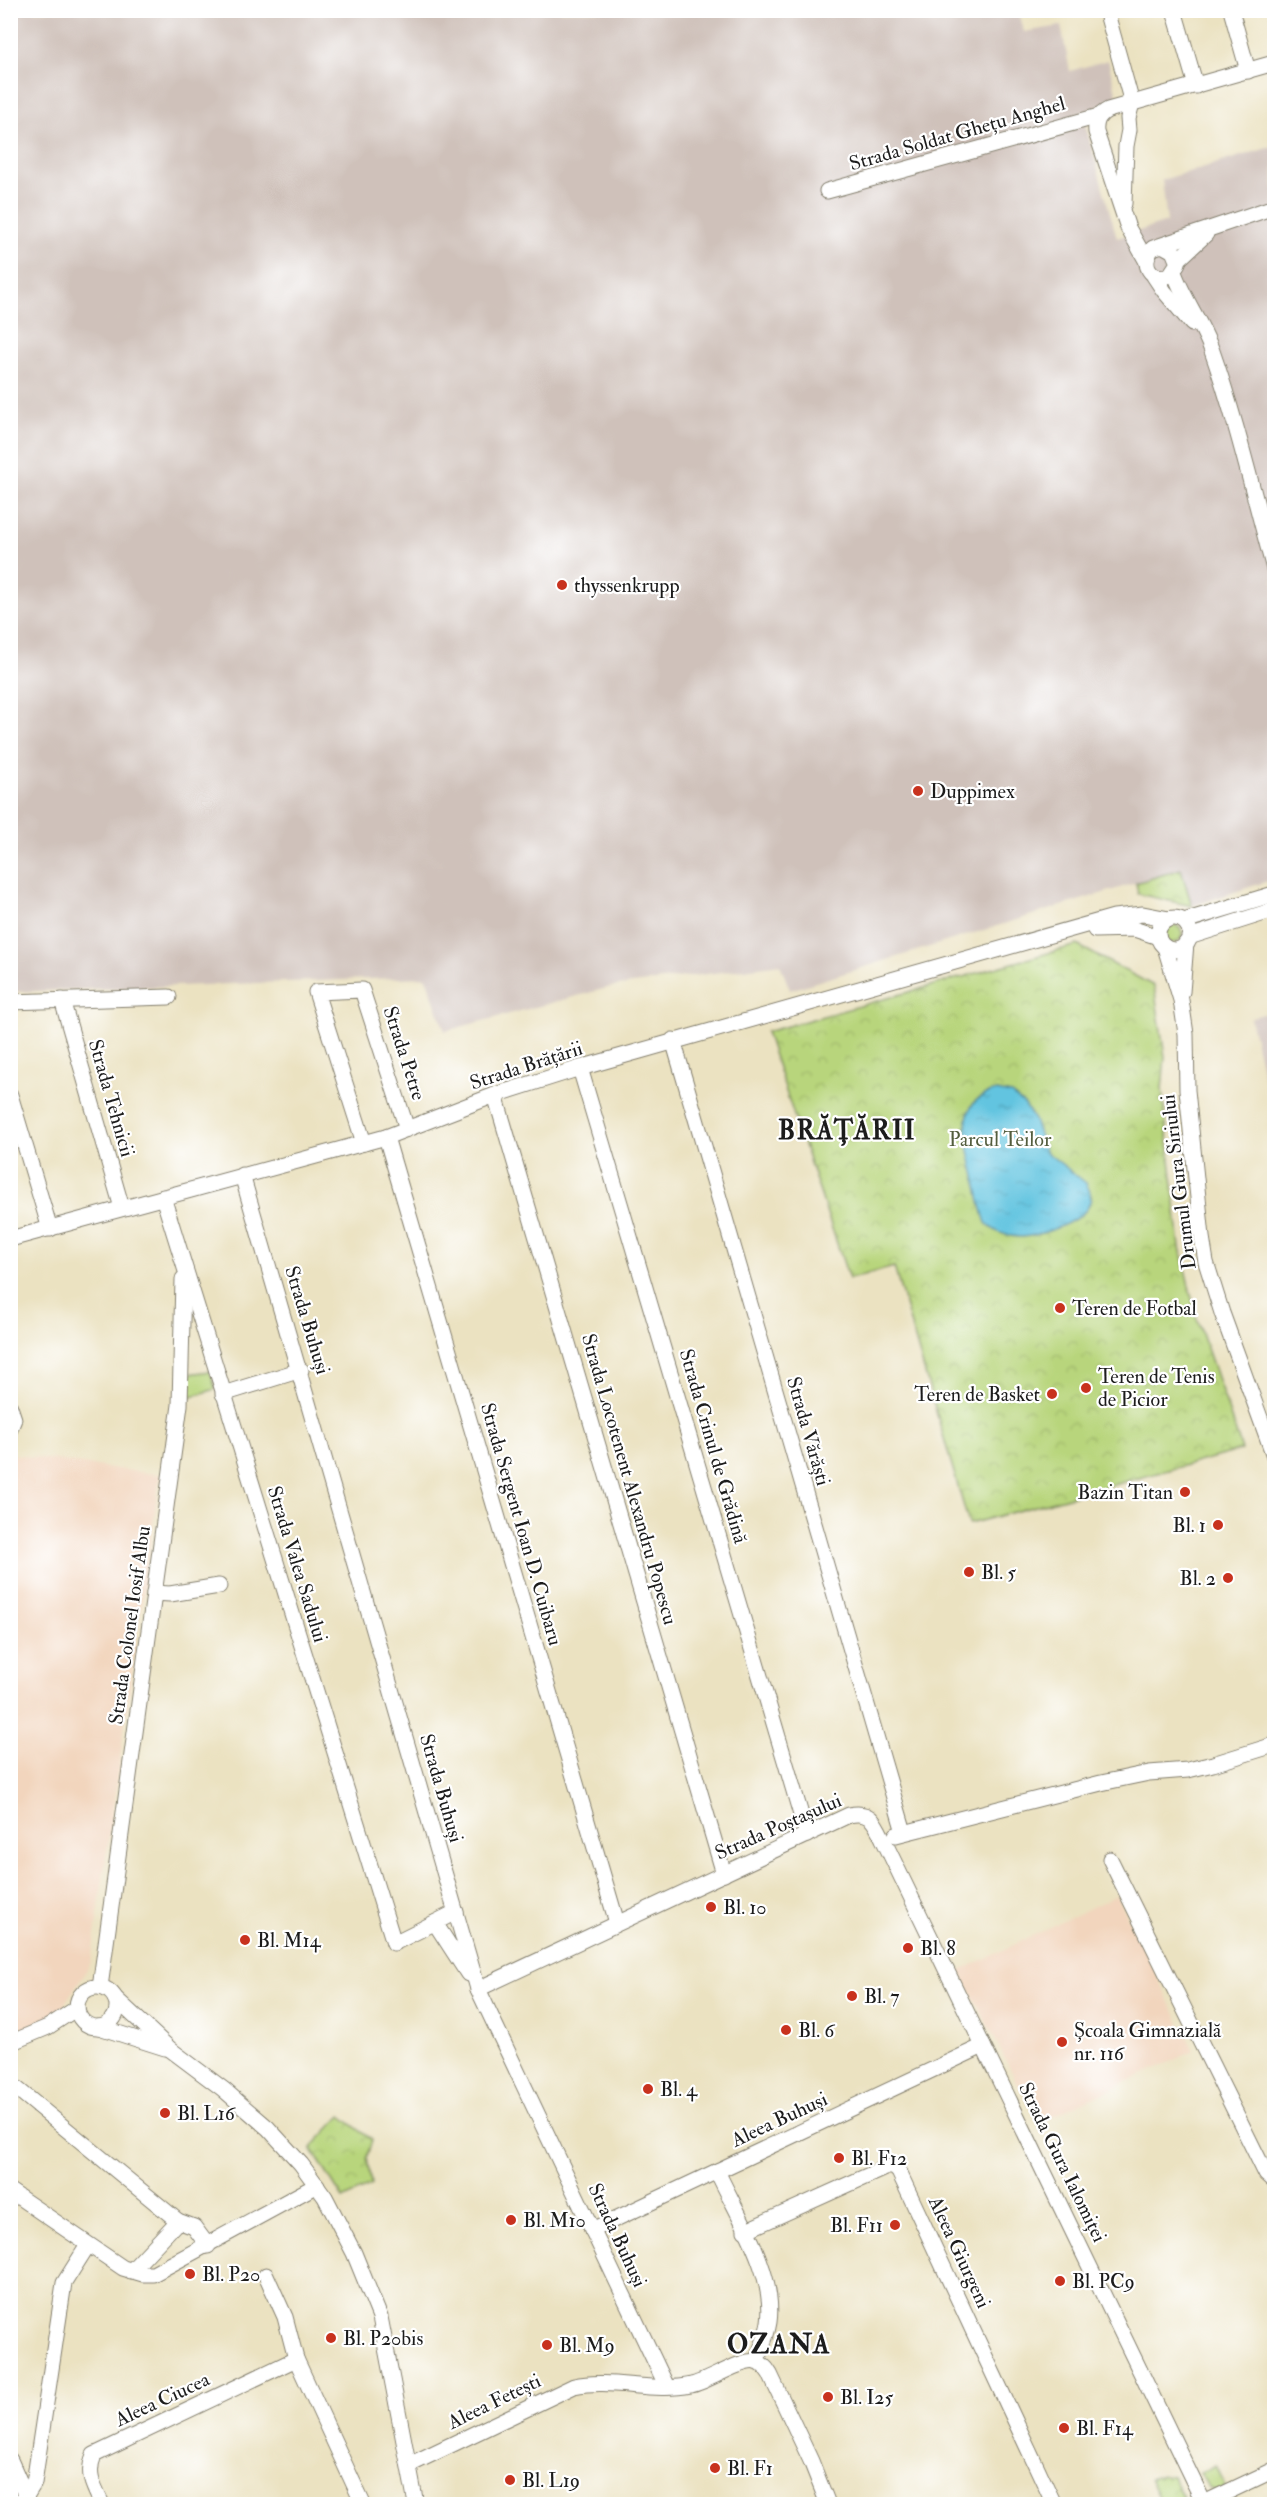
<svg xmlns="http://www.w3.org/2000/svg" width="1285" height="2515" viewBox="0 0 1285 2515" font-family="'IM FELL Double Pica',serif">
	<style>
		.built { fill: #f2d5bd }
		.industrial { fill: #cfc1ba }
		.grass { fill: #b8d57c; stroke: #6a784c; stroke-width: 1.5 }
		.park { fill: url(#park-crowns); stroke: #6a784c; stroke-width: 1.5 }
		.water { fill: url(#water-ripples); stroke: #3f707e; stroke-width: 1.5 }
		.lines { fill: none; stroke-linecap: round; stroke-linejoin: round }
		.minor-casing { stroke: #847f6e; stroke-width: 17 }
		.minor { stroke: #fff; stroke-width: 15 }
		.poi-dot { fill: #c8321e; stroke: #fff; stroke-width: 2 }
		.labels { text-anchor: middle; stroke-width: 4.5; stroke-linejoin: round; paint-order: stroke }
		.street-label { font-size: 20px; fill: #1c1c1c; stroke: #fff }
		.poi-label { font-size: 20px; fill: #1c1c1c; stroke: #fff; text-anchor: start }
		.park-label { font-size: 20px; fill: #535d3e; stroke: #fff }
		.district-label { font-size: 26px; font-weight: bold; letter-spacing: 1.5px; fill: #1c1c1c; stroke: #fff }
	</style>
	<defs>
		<pattern id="park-crowns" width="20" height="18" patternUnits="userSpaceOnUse" patternTransform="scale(1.5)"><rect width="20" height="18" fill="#b8d57c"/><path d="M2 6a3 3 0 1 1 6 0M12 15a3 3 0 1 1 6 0" fill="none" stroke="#9eb66b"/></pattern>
		<pattern id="water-ripples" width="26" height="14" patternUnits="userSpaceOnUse" patternTransform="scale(1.5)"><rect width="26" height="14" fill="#62c4e0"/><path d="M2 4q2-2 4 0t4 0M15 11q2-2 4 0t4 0" fill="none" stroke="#54a8c0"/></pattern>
	</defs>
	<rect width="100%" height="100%" fill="#fff"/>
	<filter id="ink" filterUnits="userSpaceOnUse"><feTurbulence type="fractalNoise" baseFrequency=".0167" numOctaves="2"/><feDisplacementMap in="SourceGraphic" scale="12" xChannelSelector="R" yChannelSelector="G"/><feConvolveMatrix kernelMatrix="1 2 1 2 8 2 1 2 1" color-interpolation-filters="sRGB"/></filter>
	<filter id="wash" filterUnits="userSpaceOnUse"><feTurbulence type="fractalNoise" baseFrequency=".008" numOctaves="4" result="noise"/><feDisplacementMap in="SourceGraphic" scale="24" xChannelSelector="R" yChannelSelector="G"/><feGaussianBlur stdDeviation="1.35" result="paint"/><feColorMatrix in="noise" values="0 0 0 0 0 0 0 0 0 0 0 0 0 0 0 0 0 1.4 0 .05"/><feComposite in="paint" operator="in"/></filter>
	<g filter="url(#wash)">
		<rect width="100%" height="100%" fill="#ebe2c1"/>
		<g class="built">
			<path d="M11 1454 160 1475 91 1963 58 2014 11 2035Z"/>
			<path d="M1117 1895 1194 2051 1038 2123 960 1971Z"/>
		</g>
		<g class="industrial">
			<path d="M10 11H1019L1024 32 1061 26 1070 71 1108 60 1118 100 1082 113 1117 238 1167 222 1162 180 1274 146V879L1192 906 1181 869 790 990 780 964 611 987 445 1031 426 977 11 992Z"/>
			<path d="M1274 1011V1120L1250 1018Z"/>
		</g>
		<circle class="grass" cx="1173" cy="934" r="9"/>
		<g class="park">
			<path d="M1181 869 1192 906 1138 894 1136 883Z"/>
			<path d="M1077 945 1154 986 1165 1057 1162 1089 1180 1247 1196 1316 1242 1450 969 1524 894 1267 849 1279 766 1032Z"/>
			<path d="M210 1371 216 1389 189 1397V1374Z"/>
			<path d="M341 2116 372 2140 367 2157 371 2185 343 2199 311 2148Z"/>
			<path d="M1215 2465 1225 2487 1217 2492 1208 2487 1200 2473Z"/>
			<path d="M1162 2475 1172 2476 1183 2495V2500L1179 2504H1161L1149 2479Z"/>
		</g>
		<path class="water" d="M997 1091 1011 1094 1025 1105 1034 1120 1045 1151 1086 1183C1089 1189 1092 1195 1090 1202 1086 1221 1038 1237 1020 1237 1008 1237 994 1232 986 1223 980 1207 978 1189 974 1172 967 1142 953 1099 997 1091Z"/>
	</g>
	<g filter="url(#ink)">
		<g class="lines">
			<g class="minor-casing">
				<g id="minor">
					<path d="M1106 10 1132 103"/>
					<path d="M1174 10 1196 86"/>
					<path d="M1231 10 1248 71"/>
					<path d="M827 191 1099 116"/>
					<path d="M1124 204 1126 146 1129 130 1128 118 1132 103"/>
					<path d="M1164 246 1173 251 1178 263 1170 275C1151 283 1139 262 1153 248L1274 207"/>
					<path d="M1146 260 1128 228 1096 132C1095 122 1098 115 1108 110L1274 63"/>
					<path d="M1178 260 1206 234"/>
					<path d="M1174 272C1184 300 1202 323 1212 351 1237 422 1254 497 1274 569"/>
					<path d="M1154 276 1164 291 1192 324"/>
					<circle cx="1174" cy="934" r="16"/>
					<path d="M1184 921 1274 894"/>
					<path d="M1095 930 1134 929 1158 937"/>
					<path d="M1189 937 1274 910"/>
					<path d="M1165 947 1181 1000 1186 1034 1187 1090 1202 1237 1206 1262 1222 1313 1274 1456"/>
					<path d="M1182 992 1186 943"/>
					<path d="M62 1000 122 1208"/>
					<path d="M10 1002 169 997"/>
					<path d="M673 1040 904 1832"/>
					<path d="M580 1068 807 1835"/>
					<path d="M10 1095 50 1229"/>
					<path d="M495 1095 724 1874"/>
					<path d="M386 1137 617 1923"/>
					<path d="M364 1143 316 992 362 990 407 1129"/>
					<path d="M242 1175 478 1989 667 2387"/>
					<path d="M163 1197 394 1943 456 1912"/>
					<path d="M10 1239 386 1137 495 1095 580 1068 1114 917 1143 914 1169 919"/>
					<path d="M223 1394 301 1370"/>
					<path d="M10 1407 14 1419 10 1429"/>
					<path d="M154 1593 170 1594 219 1586"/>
					<path d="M896 1835 1101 1783 1149 1773 1188 1770 1213 1764 1274 1745"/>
					<path d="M1110 1859 1266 2174 1274 2181"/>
					<path d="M435 1923 468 1974"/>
					<circle cx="97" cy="2007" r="20"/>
					<path d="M100 1987 180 1405 183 1279"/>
					<path d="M478 1989 849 1815C870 1810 875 1822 883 1839L1204 2503"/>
					<path d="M115 1998 171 2050 223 2089 268 2128 301 2164 325 2197 354 2253 380 2317 416 2504"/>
					<path d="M99 2027 165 2048"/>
					<path d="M10 2043 48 2027 77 2008"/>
					<path d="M10 2083 178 2221 194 2227 208 2246"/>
					<path d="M717 2171C737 2214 776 2274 769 2322 767 2336 761 2349 756 2362"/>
					<path d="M10 2191 123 2268 143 2274H153L317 2185"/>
					<path d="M592 2230 983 2046"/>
					<path d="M745 2231 887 2167H894L899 2172 1054 2504"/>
					<path d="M131 2271 178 2221"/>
					<path d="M266 2275 285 2317 296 2359 363 2504"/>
					<path d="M10 2460 26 2496"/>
					<path d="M409 2465 574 2386C612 2378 652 2393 691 2385 708 2382 742 2358 756 2362 763 2363 767 2369 770 2374L811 2461 828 2504"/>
					<path d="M17 2504 26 2496 34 2483 64 2283 88 2245"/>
					<path d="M102 2504C93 2486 86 2474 94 2455L296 2359"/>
					<path d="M1202 2504 1274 2470"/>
				</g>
			</g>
			<use href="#minor" class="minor"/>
		</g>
	</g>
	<g class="poi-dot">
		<circle cx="562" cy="585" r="6"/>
		<circle cx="918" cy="791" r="6"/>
		<circle cx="1060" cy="1308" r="6"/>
		<circle cx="1086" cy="1388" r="6"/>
		<circle cx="1052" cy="1394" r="6"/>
		<circle cx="1185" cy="1492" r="6"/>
		<circle cx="1218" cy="1525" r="6"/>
		<circle cx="969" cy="1572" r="6"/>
		<circle cx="1228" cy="1578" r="6"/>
		<circle cx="711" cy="1907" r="6"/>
		<circle cx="245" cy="1940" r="6"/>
		<circle cx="908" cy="1948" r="6"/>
		<circle cx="852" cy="1996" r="6"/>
		<circle cx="786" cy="2030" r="6"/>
		<circle cx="1062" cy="2042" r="6"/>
		<circle cx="648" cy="2089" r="6"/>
		<circle cx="165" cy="2113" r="6"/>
		<circle cx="839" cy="2158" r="6"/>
		<circle cx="511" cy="2220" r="6"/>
		<circle cx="895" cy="2225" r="6"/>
		<circle cx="190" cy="2274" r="6"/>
		<circle cx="1060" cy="2281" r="6"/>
		<circle cx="331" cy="2338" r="6"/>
		<circle cx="547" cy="2345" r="6"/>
		<circle cx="828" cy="2397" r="6"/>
		<circle cx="1064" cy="2428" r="6"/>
		<circle cx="715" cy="2468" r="6"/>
		<circle cx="510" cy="2480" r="6"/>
	</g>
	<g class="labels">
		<g class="street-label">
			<text transform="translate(957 133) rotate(-16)" y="7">Strada Soldat Ghețu Anghel</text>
			<text transform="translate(405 1053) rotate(72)" y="7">Strada Petre</text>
			<text transform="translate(526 1065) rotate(-18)" y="7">Strada Brățării</text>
			<text transform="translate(112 1098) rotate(74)" y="7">Strada Tehnicii</text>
			<text transform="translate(1178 1182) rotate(-97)" y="7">Drumul Gura Siriului</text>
			<text transform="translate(308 1320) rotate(73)" y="7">Strada Buhuși</text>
			<text transform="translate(809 1431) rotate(74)" y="7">Strada Vărăști</text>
			<text transform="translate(714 1446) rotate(74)" y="7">Strada Crinul de Grădină</text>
			<text transform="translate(630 1479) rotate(74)" y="7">Strada Locotenent Alexandru Popescu</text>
			<text transform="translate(522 1524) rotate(74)" y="7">Strada Sergent Ioan D. Cuibaru</text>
			<text transform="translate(298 1564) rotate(73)" y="7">Strada Valea Sadului</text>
			<text transform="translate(129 1625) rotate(-82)" y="7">Strada Colonel Iosif Albu</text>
			<text transform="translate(442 1788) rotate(74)" y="7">Strada Buhuși</text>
			<text transform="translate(778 1826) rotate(-24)" y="7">Strada Poștașului</text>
			<text transform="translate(779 2119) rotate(-25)" y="7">Aleea Buhuși</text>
			<text transform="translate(1063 2162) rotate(64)" y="7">Strada Gura Ialomiței</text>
			<text transform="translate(618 2235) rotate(65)" y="7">Strada Buhuși</text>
			<text transform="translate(960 2252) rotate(65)" y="7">Aleea Giurgeni</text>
			<text transform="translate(162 2399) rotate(-25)" y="7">Aleea Ciucea</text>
			<text transform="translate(494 2401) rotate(-26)" y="7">Aleea Fetești</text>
		</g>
		<g class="poi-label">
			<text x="574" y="592">thyssenkrupp</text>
			<text x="930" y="798">Duppimex</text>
			<text x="1072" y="1315">Teren de Fotbal</text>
			<text x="1098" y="1383">Teren de Tenis<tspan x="1098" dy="23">de Picior</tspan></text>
			<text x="1040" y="1401" text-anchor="end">Teren de Basket</text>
			<text x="1173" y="1499" text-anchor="end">Bazin Titan</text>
			<text x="1206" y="1532" text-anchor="end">Bl. 1</text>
			<text x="981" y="1579">Bl. 5</text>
			<text x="1216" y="1585" text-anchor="end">Bl. 2</text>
			<text x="723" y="1914">Bl. 10</text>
			<text x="257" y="1947">Bl. M14</text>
			<text x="920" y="1955">Bl. 8</text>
			<text x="864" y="2003">Bl. 7</text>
			<text x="798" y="2037">Bl. 6</text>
			<text x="1074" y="2037">Școala Gimnazială<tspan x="1074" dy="23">nr. 116</tspan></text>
			<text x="660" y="2096">Bl. 4</text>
			<text x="177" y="2120">Bl. L16</text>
			<text x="851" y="2165">Bl. F12</text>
			<text x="523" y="2227">Bl. M10</text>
			<text x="883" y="2232" text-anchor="end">Bl. F11</text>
			<text x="202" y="2281">Bl. P20</text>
			<text x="1072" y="2288">Bl. PC9</text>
			<text x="343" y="2345">Bl. P20bis</text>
			<text x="559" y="2352">Bl. M9</text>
			<text x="840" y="2404">Bl. I25</text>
			<text x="1076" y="2435">Bl. F14</text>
			<text x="727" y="2475">Bl. F1</text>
			<text x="522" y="2487">Bl. L19</text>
		</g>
		<g class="park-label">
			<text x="1000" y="1146">Parcul Teilor</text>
		</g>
		<g class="district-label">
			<text x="847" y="1139">BRĂȚĂRII</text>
			<text x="779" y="2353">OZANA</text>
		</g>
	</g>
	<rect width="1285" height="2515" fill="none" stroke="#fff" stroke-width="36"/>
</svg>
